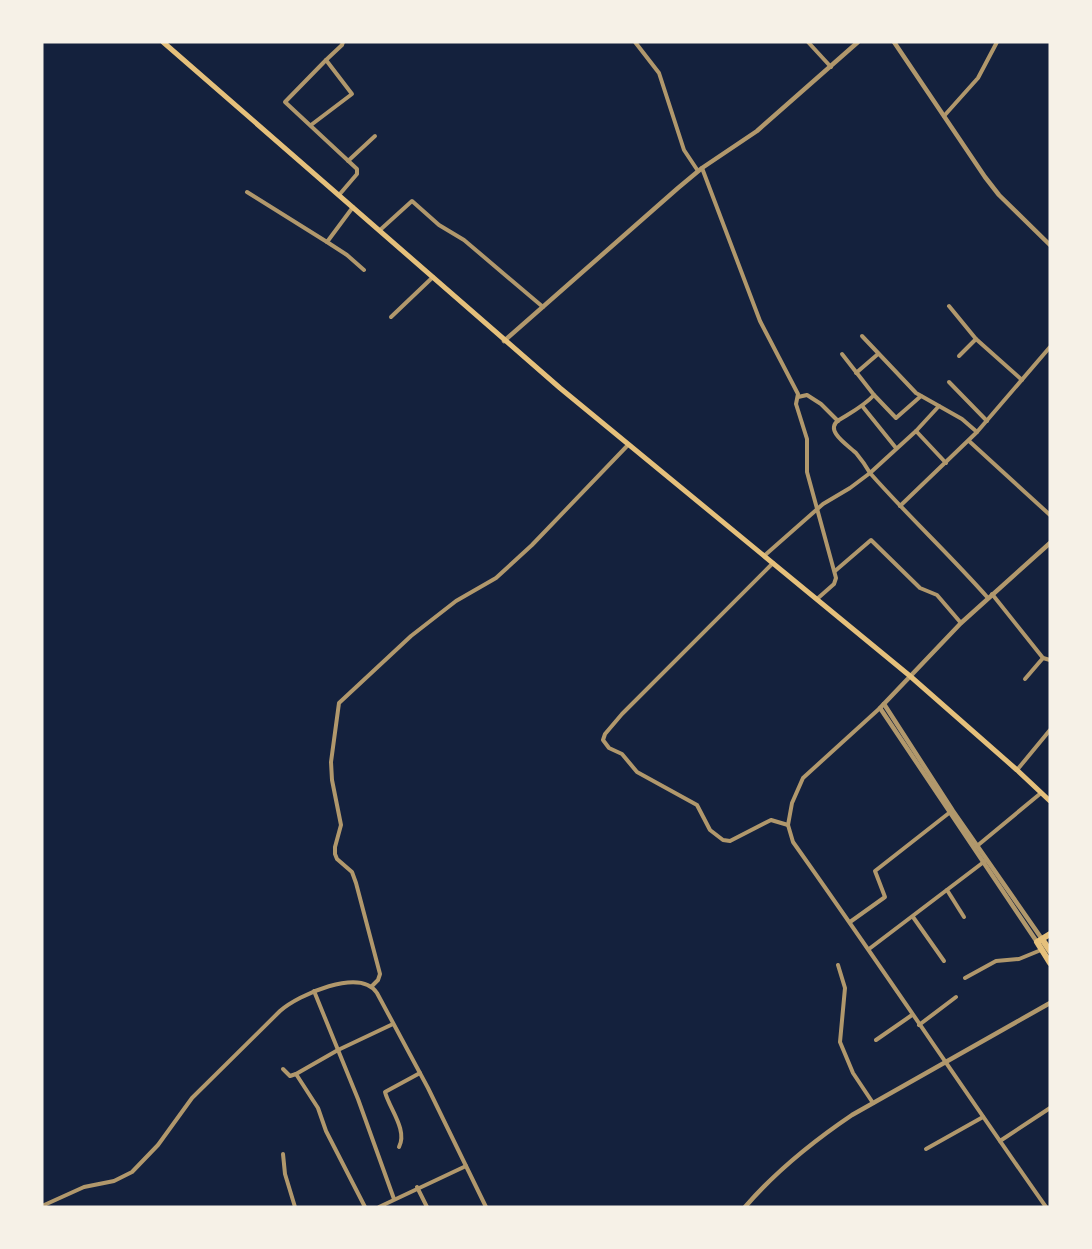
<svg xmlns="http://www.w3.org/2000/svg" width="1092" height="1249" viewBox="0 0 1092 1249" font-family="'Asap Condensed',sans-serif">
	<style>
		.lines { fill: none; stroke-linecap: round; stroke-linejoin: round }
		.minor { stroke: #b1986c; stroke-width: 4 }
		.tertiary { stroke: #b1986c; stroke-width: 4.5 }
		.secondary { stroke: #e5c07b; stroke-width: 5 }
		.primary { stroke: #e5c07b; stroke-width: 6 }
	</style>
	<rect width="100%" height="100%" fill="#14213d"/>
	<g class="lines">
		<g class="minor">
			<path d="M635 42 659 73 684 150 698 171"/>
			<path d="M808 42 831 67"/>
			<path d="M326 60 285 102 357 169V174L339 195"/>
			<path d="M944 116 978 78 997 42"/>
			<path d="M311 125 352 94 326 60 342 45 343 42"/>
			<path d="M348 161 375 136"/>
			<path d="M702 168 760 321 798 394 796 404 807 439V472L836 578 834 584 817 599"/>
			<path d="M247 192 327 242 353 207"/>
			<path d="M380 230 412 201 439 225 464 240 543 307"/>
			<path d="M327 242 347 255 364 270"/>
			<path d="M949 306 976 339 1022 380"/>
			<path d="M391 317 433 277"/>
			<path d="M862 336 916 393 962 419 977 432"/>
			<path d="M842 354 874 395C864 406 852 412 839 420 823 430 849 446 856 453 861 459 866 466 870 473L916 431 946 463"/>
			<path d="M959 356 976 339"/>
			<path d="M856 373 878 354"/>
			<path d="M949 382 987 421"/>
			<path d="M874 395 896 418 921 396"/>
			<path d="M798 397 807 395 821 404 838 421"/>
			<path d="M863 407 896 448"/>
			<path d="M916 431 939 406"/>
			<path d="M969 441 1050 515"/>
			<path d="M900 506 977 432 1050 347"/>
			<path d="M764 556 823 504 850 488 870 473C908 516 950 555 988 598"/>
			<path d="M773 563 622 714 605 734 603 740 609 748 622 754 637 772 697 805 710 830 723 840 730 841 771 820 788 825"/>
			<path d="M835 571 871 540 920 588 937 595 961 623"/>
			<path d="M992 594 1043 658 1050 660"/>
			<path d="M1025 679 1043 658"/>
			<path d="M880 708 803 778 792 803 788 825 793 842C879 963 961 1086 1046 1207"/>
			<path d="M1017 770 1050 730"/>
			<path d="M977 846 1041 793"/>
			<path d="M947 890 964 917"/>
			<path d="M913 917 944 961"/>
			<path d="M850 922 885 897 875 871 949 813"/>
			<path d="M869 949 985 861"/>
			<path d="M838 965 845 988 840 1042 853 1073 873 1103"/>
			<path d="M965 978 996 961 1019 959 1041 950"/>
			<path d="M372 986 378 980 380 974 356 883 352 872 337 859 335 854V847L341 825 332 780 331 762 339 703 411 636 456 601 496 578 532 545 628 445"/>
			<path d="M314 991 358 1099 394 1199"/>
			<path d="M919 1025 956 997"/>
			<path d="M876 1040 912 1015"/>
			<path d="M283 1069 290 1076 296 1074 338 1050 393 1024"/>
			<path d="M296 1074 318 1108 326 1131 365 1207"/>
			<path d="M1000 1141 1050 1108"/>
			<path d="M399 1147C408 1130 389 1108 385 1092L420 1073"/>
			<path d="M926 1149 983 1117"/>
			<path d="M283 1154 285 1174 295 1207"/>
			<path d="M417 1187 427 1207"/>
			<path d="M42 1206 84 1187 114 1181 132 1172 158 1145 192 1098 280 1011C298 995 360 967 377 993L428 1088 486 1207"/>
			<path d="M379 1207 466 1166"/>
		</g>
		<g class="tertiary">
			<path d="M894 42 985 177 999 195 1050 245"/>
			<path d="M504 341 678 188 702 168 757 131 858 42"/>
			<path d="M884 704 953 811 1042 939"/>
			<path d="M1037 942 880 708 961 623 1050 543"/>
			<path d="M745 1207C777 1170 812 1142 852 1115L1050 1003"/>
		</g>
		<path class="secondary" d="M163 42 560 388 910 676 1017 770 1050 801"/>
		<g class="primary">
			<path d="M1050 934 1037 942 1050 963"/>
			<path d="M1042 939 1050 951"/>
		</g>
	</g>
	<rect width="1092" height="1249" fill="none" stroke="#f6f1e7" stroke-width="87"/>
</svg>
